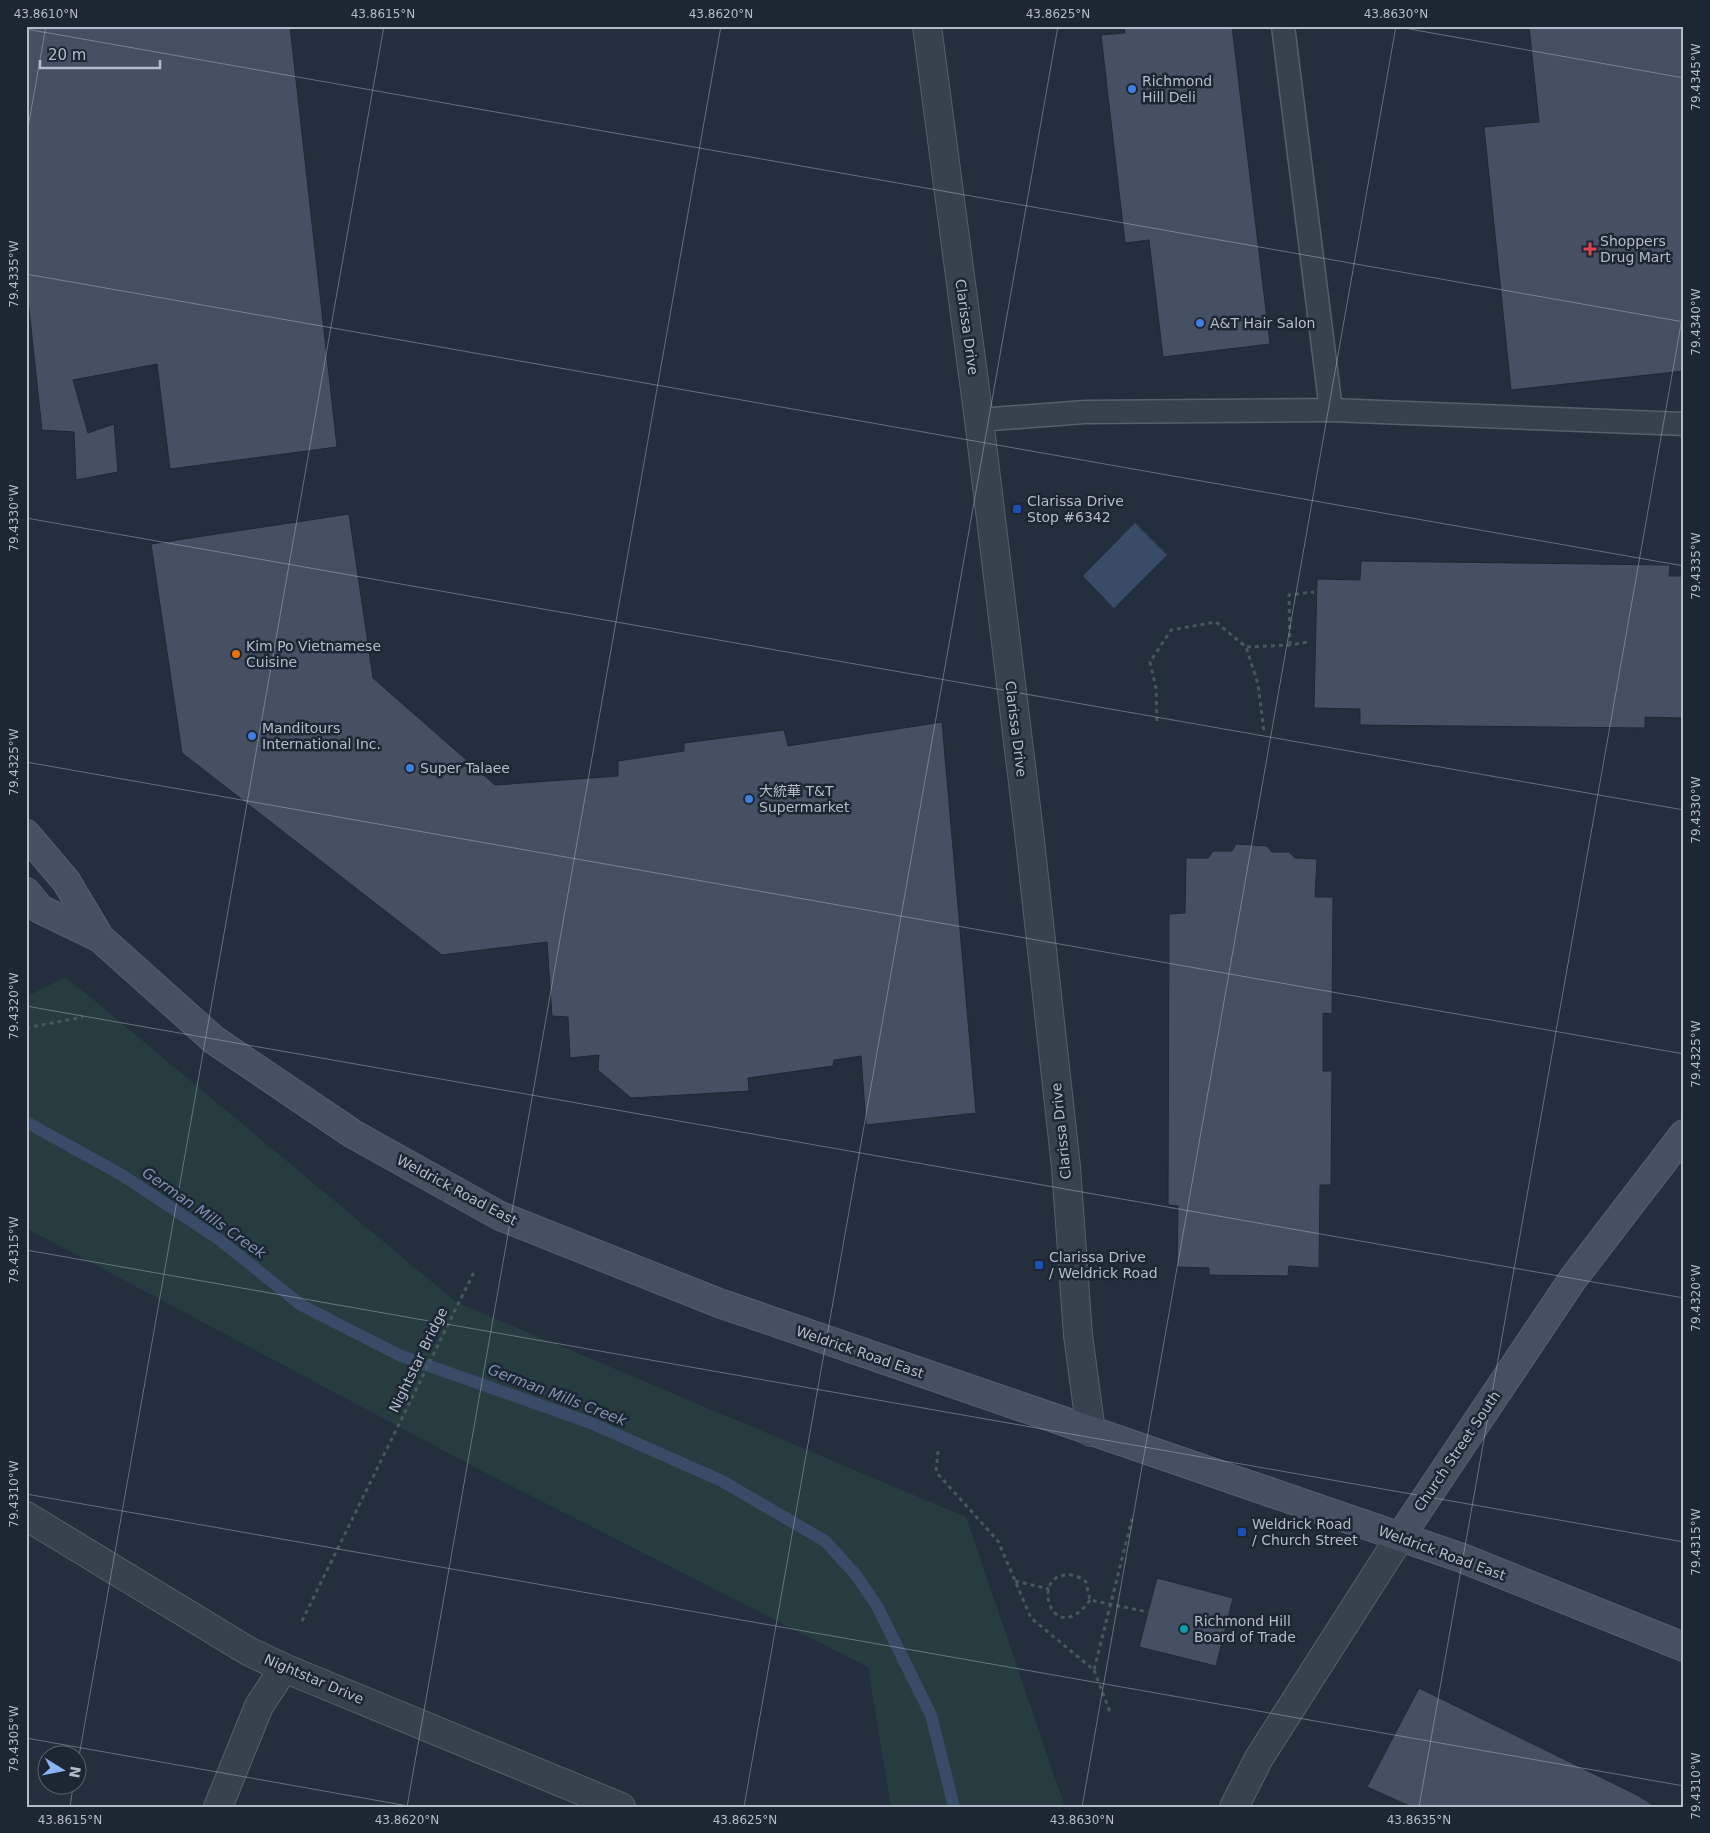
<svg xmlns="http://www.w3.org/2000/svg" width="1710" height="1833" viewBox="0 0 1710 1833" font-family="'DejaVu Sans','Noto Sans SC',sans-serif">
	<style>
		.green { fill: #263c3f }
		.water { fill: #394c67 }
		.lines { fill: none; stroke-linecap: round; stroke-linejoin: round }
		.stream { stroke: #394c67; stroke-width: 12 }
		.building { fill: #455162; stroke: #1f2835 }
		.lane-casing { stroke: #565f6c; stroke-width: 25 }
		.street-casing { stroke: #565f6c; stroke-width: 30 }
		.secondary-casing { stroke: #565f6c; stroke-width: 30 }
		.path { stroke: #44595c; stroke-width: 3; stroke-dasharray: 4 4; stroke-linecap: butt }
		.lane { stroke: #38414e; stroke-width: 22 }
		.street { stroke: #38414e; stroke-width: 28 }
		.secondary { stroke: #465061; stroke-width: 28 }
		.ticks { fill: none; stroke: #b4bcc9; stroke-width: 1; stroke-opacity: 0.45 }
		.shop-dot { fill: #3f7fe0; stroke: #1d2633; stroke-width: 2 }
		.health-dot { fill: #e0444e; stroke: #1d2633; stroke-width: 2 }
		.transit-dot { fill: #1a4fb4; stroke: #1d2633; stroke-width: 2 }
		.food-dot { fill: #e8710a; stroke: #1d2633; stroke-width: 2 }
		.culture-dot { fill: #0f9aa8; stroke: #1d2633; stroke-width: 2 }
		.labels { text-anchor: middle; stroke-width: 5; stroke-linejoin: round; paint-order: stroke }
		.poi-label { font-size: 14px; fill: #b4bcc9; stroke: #1d2633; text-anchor: start }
		.street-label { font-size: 14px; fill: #b4bcc9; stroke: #1d2633 }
		.water-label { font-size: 15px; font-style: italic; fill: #7c92b1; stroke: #1d2633 }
		.neatline { fill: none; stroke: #b4bcc9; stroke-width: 2 }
		.ticks-label { font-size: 12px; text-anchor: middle; fill: #b4bcc9 }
	</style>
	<rect width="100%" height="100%" fill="#242f3e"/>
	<path class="green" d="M66 977 456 1302 966 1517 1065 1807H891L868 1667 482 1471 26 1228V997Z"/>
	<path class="water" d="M1135 523 1167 555 1114 608 1083 576Z"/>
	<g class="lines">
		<path class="stream" d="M26 1122 122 1175 220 1240 301 1305 401 1356 591 1423 722 1481 825 1541 856 1575 877 1606 931 1715 954 1807"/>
	</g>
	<g class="building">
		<path d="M26 26H290L337 447 170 469 157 364 73 380 88 433 114 424 118 472 76 480 74 432 42 430 26 281Z"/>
		<path d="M1124 26H1232L1270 344 1163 357 1149 240 1125 243 1101 35 1125 33Z"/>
		<path d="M1529 26H1684V371L1511 390 1484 127 1539 122Z"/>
		<path d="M349 514 373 678 495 785 618 776V761L684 751V743L784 730 788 746 942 722 976 1113 866 1125 861 1056 834 1060 833 1066 748 1078 749 1091 631 1098 598 1070 599 1055 570 1058 568 1017 552 1016 547 942 442 955 182 753 151 544Z"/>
		<path d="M1361 561 1670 565 1669 576H1684V718L1645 717V728L1360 725V709L1314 708 1317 579 1360 580Z"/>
		<path d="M1236 844 1267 846 1272 852H1289L1295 858 1317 859 1315 897H1333L1332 1014 1323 1013V1071H1332L1331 1185H1320L1319 1268 1289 1266 1288 1276 1209 1275V1268L1177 1267 1178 1206 1168 1205 1169 914 1185 913 1186 858H1208L1213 851H1232Z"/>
		<path d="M1157 1578 1233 1598 1216 1666 1139 1647Z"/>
		<path d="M1419 1688 1637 1795 1656 1807H1412L1367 1787Z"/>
	</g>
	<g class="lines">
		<g class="lane-casing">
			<g id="lane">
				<path d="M1331 410 1684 424"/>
				<path d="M979 420 1085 412 1331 410 1283 26"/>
			</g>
		</g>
		<g class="street-casing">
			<g id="street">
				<path d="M927 26 979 420 1029 832 1066 1167 1078 1335 1091 1432"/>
				<path d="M26 1516 248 1651 284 1668 621 1807"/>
				<path d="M218 1807 259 1706 284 1668"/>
				<path d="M1234 1807 1259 1758 1400 1537"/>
			</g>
		</g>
		<g class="secondary-casing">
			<g id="secondary">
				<path d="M26 834 66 881 100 938"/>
				<path d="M26 892 40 909 100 938 214 1040 353 1134 500 1216 719 1303 1462 1558 1684 1647"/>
				<path d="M1400 1537 1572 1280 1684 1134"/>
			</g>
		</g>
		<g class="path">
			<path d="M1290 645 1289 595 1314 592"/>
			<path d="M1247 647 1290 645 1308 642"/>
			<path d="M1157 721 1156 688 1150 662 1171 630 1216 622 1246 647 1258 684 1264 732"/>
			<path d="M26 1028 83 1017"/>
			<path d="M938 1451 936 1472 998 1541 1031 1618 1094 1670 1132 1519"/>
			<path d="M1015 1581 1049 1589"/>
			<path d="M1090 1600C1054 1650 1030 1578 1065 1575 1072 1574 1081 1577 1086 1582L1090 1600 1148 1612"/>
			<path d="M302 1621 474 1272"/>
			<path d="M1094 1670 1110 1712"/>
		</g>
		<use href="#lane" class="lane"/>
		<use href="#street" class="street"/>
		<use href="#secondary" class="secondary"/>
	</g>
	<path class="ticks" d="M1393 26 1684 78M26 29 1684 322M26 139 46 26M26 274 1684 566M26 518 1684 810M26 762 1684 1054M26 1006 1684 1298M26 1250 1684 1542M26 1494 1684 1786M26 1738 414 1807M78 1762 384 26M70 1807 73 1786M407 1807 721 26M744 1807 1058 26M1082 1807 1396 26M1419 1807 1684 307"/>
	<g class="shop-dot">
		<circle cx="1132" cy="89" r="5"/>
		<circle cx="1200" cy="323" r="5"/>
		<circle cx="252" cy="736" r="5"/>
		<circle cx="410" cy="768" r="5"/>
		<circle cx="749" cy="799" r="5"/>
	</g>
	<path class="health-dot" d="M1587.5 241.5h5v5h5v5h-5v5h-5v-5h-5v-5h5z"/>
	<g class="transit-dot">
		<rect x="1012" y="504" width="10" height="10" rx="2.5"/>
		<rect x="1034" y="1260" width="10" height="10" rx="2.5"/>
		<rect x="1237" y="1527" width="10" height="10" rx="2.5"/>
	</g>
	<circle class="food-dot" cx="236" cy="654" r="5"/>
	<circle class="culture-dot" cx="1184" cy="1629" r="5"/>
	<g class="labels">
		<g class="poi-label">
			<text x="1142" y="86">Richmond<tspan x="1142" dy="16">Hill Deli</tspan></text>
			<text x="1600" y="246">Shoppers<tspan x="1600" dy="16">Drug Mart</tspan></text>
			<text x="1210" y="328">A&amp;T Hair Salon</text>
			<text x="1027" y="506">Clarissa Drive<tspan x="1027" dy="16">Stop #6342</tspan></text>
			<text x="246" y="651">Kim Po Vietnamese<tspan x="246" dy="16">Cuisine</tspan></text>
			<text x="262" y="733">Manditours<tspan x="262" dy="16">International Inc.</tspan></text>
			<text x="420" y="773">Super Talaee</text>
			<text x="759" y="796">大統華 T&amp;T<tspan x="759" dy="16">Supermarket</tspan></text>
			<text x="1049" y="1262">Clarissa Drive<tspan x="1049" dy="16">/ Weldrick Road</tspan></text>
			<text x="1252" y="1529">Weldrick Road<tspan x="1252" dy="16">/ Church Street</tspan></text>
			<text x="1194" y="1626">Richmond Hill<tspan x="1194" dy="16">Board of Trade</tspan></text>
		</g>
		<g class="street-label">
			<text transform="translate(967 327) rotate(82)" y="5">Clarissa Drive</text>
			<text transform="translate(1016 729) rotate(83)" y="5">Clarissa Drive</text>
			<text transform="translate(1061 1131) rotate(-96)" y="5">Clarissa Drive</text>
			<text transform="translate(457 1190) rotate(28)" y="5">Weldrick Road East</text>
			<text transform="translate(860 1352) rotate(19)" y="5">Weldrick Road East</text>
			<text transform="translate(418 1360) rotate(-64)" y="5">Nightstar Bridge</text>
			<text transform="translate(1457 1451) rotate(-56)" y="5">Church Street South</text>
			<text transform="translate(1442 1553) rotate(20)" y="5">Weldrick Road East</text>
			<text transform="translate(314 1679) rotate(23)" y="5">Nightstar Drive</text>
		</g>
		<g class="water-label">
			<text transform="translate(204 1213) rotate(35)" y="5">German Mills Creek</text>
			<text transform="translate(557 1395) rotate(21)" y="5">German Mills Creek</text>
		</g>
	</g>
	<rect width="1710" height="1833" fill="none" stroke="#1d2633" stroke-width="55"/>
	<g transform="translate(62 1770) rotate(100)"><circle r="24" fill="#1d2633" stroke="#59626f"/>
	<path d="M0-4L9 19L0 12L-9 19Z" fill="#8ab4f8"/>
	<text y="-8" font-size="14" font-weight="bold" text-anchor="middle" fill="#b4bcc9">N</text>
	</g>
	<path d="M40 60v8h120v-8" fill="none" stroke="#b4bcc9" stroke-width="2.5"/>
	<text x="48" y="60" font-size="15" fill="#b4bcc9" stroke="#1d2633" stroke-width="4" paint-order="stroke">20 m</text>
	<rect x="28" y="28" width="1654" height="1778" class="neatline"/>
	<g class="ticks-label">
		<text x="46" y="18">43.8610°N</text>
		<text x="383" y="18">43.8615°N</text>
		<text x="721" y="18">43.8620°N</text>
		<text x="1058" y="18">43.8625°N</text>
		<text x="1396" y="18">43.8630°N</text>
		<text transform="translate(1696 77) rotate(-90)" y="4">79.4345°W</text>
		<text transform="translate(14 274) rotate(-90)" y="4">79.4335°W</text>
		<text transform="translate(1696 322) rotate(-90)" y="4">79.4340°W</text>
		<text transform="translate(14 518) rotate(-90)" y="4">79.4330°W</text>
		<text transform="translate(1696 566) rotate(-90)" y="4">79.4335°W</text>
		<text transform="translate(14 762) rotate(-90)" y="4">79.4325°W</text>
		<text transform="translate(1696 810) rotate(-90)" y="4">79.4330°W</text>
		<text transform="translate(14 1006) rotate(-90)" y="4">79.4320°W</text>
		<text transform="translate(1696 1054) rotate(-90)" y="4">79.4325°W</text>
		<text transform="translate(14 1250) rotate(-90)" y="4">79.4315°W</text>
		<text transform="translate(1696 1298) rotate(-90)" y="4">79.4320°W</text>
		<text transform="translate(14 1494) rotate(-90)" y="4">79.4310°W</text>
		<text transform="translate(1696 1542) rotate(-90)" y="4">79.4315°W</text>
		<text transform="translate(14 1739) rotate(-90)" y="4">79.4305°W</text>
		<text transform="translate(1696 1786) rotate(-90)" y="4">79.4310°W</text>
		<text x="70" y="1824">43.8615°N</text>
		<text x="407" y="1824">43.8620°N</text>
		<text x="745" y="1824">43.8625°N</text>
		<text x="1082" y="1824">43.8630°N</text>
		<text x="1419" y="1824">43.8635°N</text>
	</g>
</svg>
